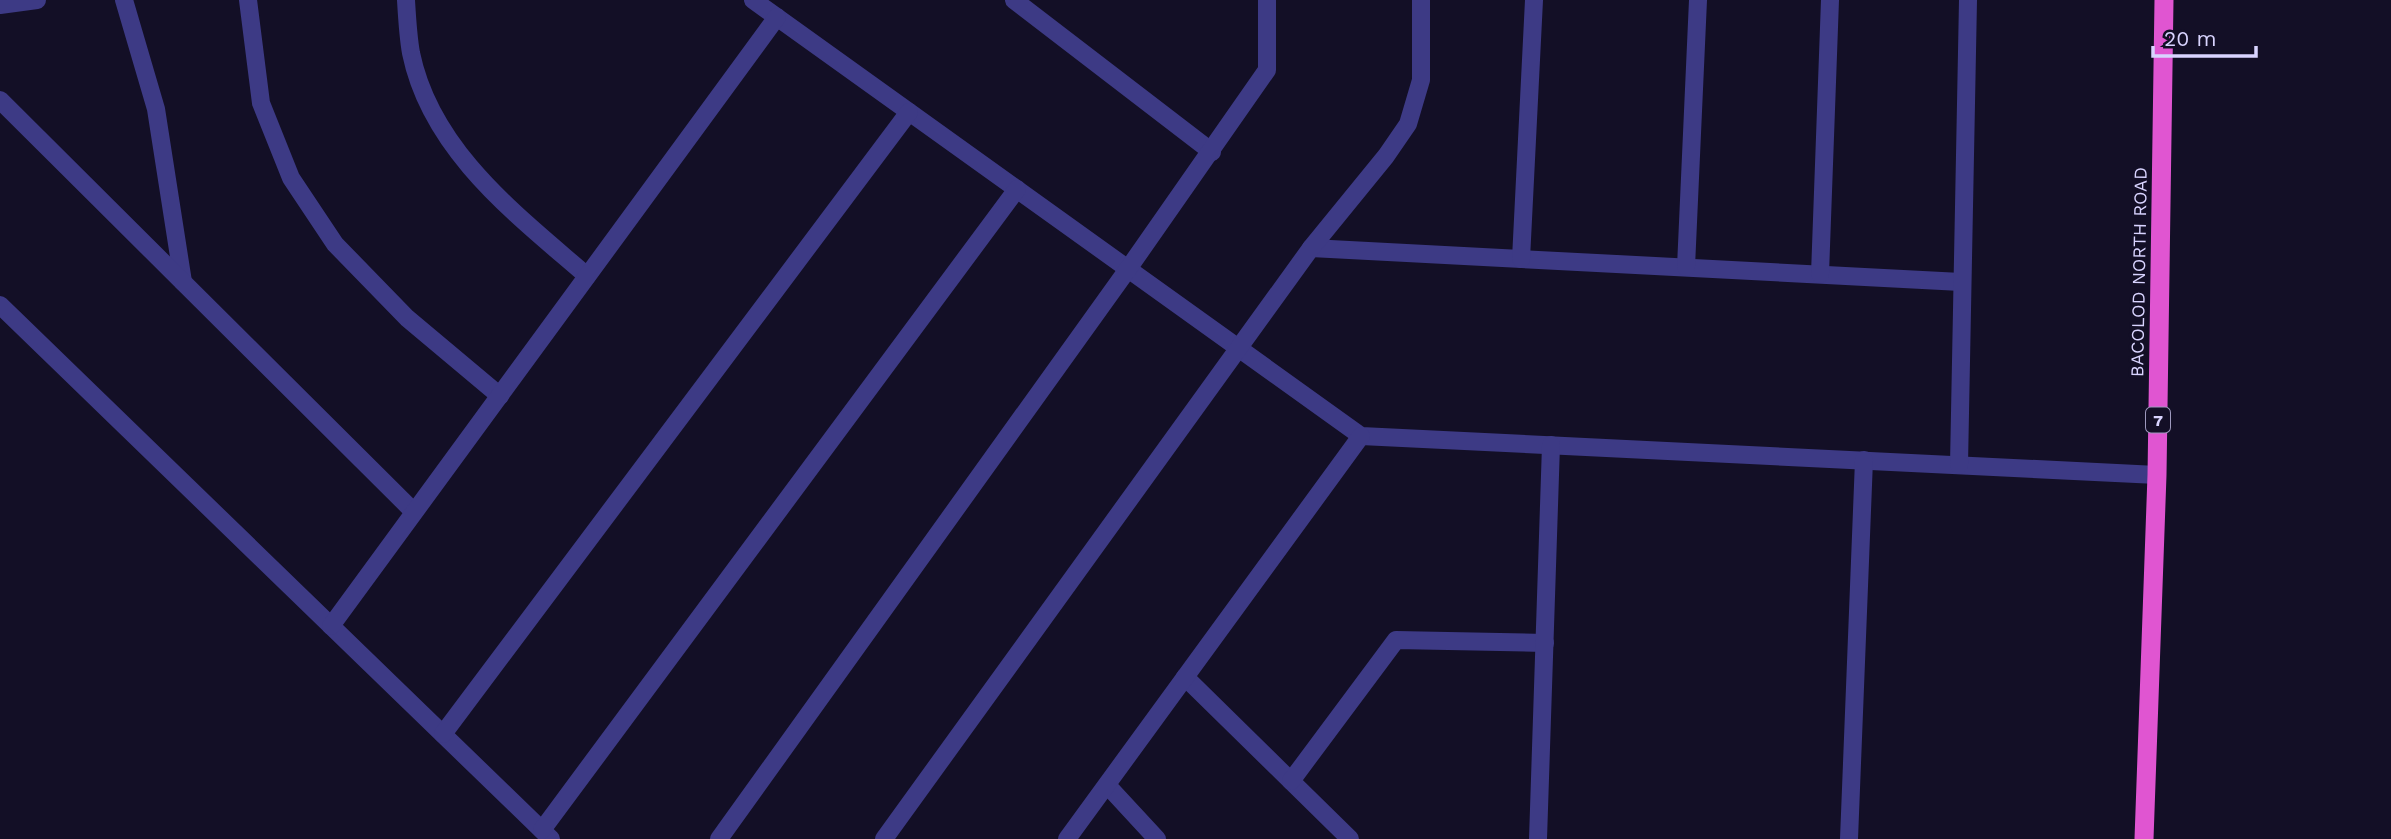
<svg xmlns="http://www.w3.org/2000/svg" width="2391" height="839" viewBox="0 0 2391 839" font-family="'Work Sans',sans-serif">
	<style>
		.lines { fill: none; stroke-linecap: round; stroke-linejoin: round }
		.minor { stroke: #3d3a85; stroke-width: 18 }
		.trunk { stroke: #e055d1; stroke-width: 19 }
		.labels { text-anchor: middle; stroke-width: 6; stroke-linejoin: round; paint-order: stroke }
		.shield { fill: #130f26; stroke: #9e99be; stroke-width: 2 }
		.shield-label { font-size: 16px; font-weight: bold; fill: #d9d4ff }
		.street-label { font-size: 18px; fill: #d9d4ff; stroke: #130f26 }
	</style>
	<rect width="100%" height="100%" fill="#130f26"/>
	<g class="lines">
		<g class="minor">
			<path d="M124 0 156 109 183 282"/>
			<path d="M248 0 261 103 291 178 335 244 407 318 500 396"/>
			<path d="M406 0C407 17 408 36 411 53 431 151 517 215 587 276"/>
			<path d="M753 0 1361 436 2157 475"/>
			<path d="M1014 0 1212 152"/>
			<path d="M0 5 37 0"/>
			<path d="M0 100 414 512"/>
			<path d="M1311 248 1961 282"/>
			<path d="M1521 259 1534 0"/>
			<path d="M1686 267 1698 0"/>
			<path d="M1820 274 1830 0"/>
			<path d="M0 305 551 839"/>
			<path d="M1959 465 1968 0"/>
			<path d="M331 626 777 17"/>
			<path d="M1185 677 1350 839"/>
			<path d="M443 734 909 112"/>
			<path d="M1291 781 1396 640 1545 643"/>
			<path d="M1107 785 1157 839"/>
			<path d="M542 830 1017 189"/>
			<path d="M719 839 1128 269 1267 70V0"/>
			<path d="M884 839 1311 248 1386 156 1408 124 1421 80V0"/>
			<path d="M1067 839 1361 436"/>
			<path d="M1538 839 1551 445"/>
			<path d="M1849 839 1864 460"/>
		</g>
		<path class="trunk" d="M2144 839 2157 475 2164 0"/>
	</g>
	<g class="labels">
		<rect class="shield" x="2146" y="407.5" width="24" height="25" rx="5"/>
		<g class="shield-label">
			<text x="2158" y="426">7</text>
		</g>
		<g class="street-label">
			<text transform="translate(2139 272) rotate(-89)" y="6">BACOLOD NORTH ROAD</text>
		</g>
	</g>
	<path d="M2153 46v10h103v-10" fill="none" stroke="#d9d4ff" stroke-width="3.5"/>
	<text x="2164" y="46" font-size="21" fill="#d9d4ff" stroke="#130f26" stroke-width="5" paint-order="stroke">20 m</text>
</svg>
